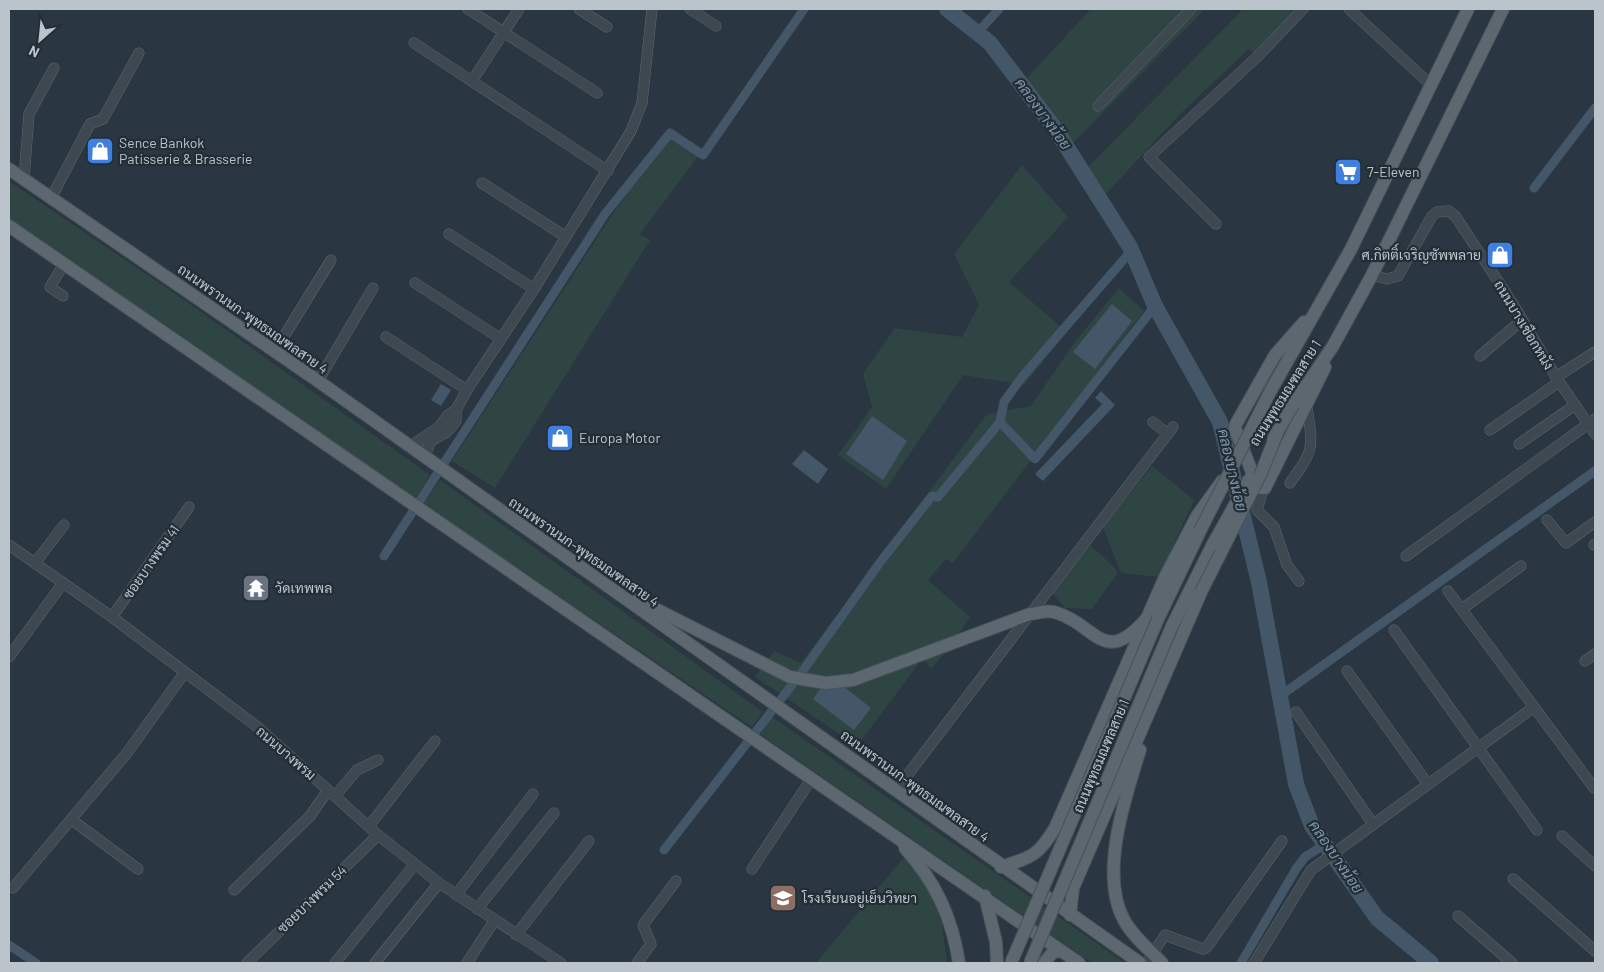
<svg xmlns="http://www.w3.org/2000/svg" width="1604" height="972" viewBox="0 0 1604 972" font-family="Barlow,Sarabun,sans-serif">
	<style>
		.green { fill: #2f4544 }
		.water { fill: #445769 }
		.lines { fill: none; stroke-linecap: round; stroke-linejoin: round }
		.canal { stroke: #445769; stroke-width: 9 }
		.river { stroke: #445769; stroke-width: 16 }
		.minor-casing { stroke: #5c666e; stroke-width: 11 }
		.major-casing { stroke: #48515a; stroke-width: 14 }
		.minor { stroke: #3e4851; stroke-width: 10 }
		.major { stroke: #5c6770; stroke-width: 12 }
		.major-bridge-casing { stroke: #48515a; stroke-width: 14; stroke-linecap: butt }
		.major-bridge { stroke: #5c6770; stroke-width: 12 }
		.labels { text-anchor: middle; stroke-width: 4.5; stroke-linejoin: round; paint-order: stroke }
		.poi-label { font-size: 14px; fill: #bbc3cb; stroke: #232d36; text-anchor: start }
		.street-label { font-size: 14px; fill: #bbc3cb; stroke: #232d36 }
		.water-label { font-size: 15px; font-style: italic; fill: #7f96aa; stroke: #232d36 }
	</style>
	<rect width="100%" height="100%" fill="#2a3641"/>
	<g class="green">
		<path d="M1091 9H1205L1073 143 1026 79Z"/>
		<path d="M1243 9H1295L1254 53 1249 49 1181 113 1105 195 1087 168Z"/>
		<path d="M670 134 699 155 640 234 650 240 495 488 452 461 612 215Z"/>
		<path d="M1022 165 1068 217 1009 282 1067 332 1024 385 963 375 886 489 838 455 872 407 863 374 895 328 962 337 979 305 954 254Z"/>
		<path d="M9 181 187 302 430 475 415 498 9 218Z"/>
		<path d="M1119 288 1144 311 953 563 946 559 928 580 970 617 949 648 931 669 923 658 857 746 755 677 774 651 801 663 987 414 1031 406 1074 343Z"/>
		<path d="M1152 466 1194 500 1159 577 1121 573 1103 527Z"/>
		<path d="M440 480 763 712 752 727 423 504Z"/>
		<path d="M1089 544 1115 568 1117 574 1092 609 1065 608 1051 592Z"/>
		<path d="M772 717 1125 963H1092L760 734Z"/>
		<path d="M905 856 926 871 942 924 947 963H816Z"/>
	</g>
	<g class="water">
		<path d="M1112 304 1132 321 1095 369 1073 352Z"/>
		<path d="M441 384 451 390 441 406 431 400Z"/>
		<path d="M1101 391 1115 405 1043 481 1035 474 1102 404 1095 398Z"/>
		<path d="M872 416 907 441 883 480 846 454Z"/>
		<path d="M804 450 828 469 818 484 792 464Z"/>
		<path d="M830 676 871 708 854 730 813 699Z"/>
	</g>
	<g class="lines">
		<g class="canal">
			<path d="M977 33 999 9"/>
			<path d="M1534 188 1595 108"/>
			<path d="M1000 422 1004 402 1022 377 1132 250"/>
			<path d="M384 556 605 214 670 133 703 155 804 9"/>
			<path d="M1280 696 1595 471"/>
			<path d="M664 850 802 672 881 561 932 496 938 497 1000 422 1035 459 1155 306"/>
			<path d="M9 945 36 963"/>
			<path d="M1241 963 1296 869 1305 857 1325 844"/>
		</g>
		<path class="river" d="M947 9 990 43 1056 130 1130 247 1155 306 1220 422 1259 582 1296 784 1312 826 1377 918 1431 963"/>
		<g class="minor-casing">
			<g id="minor">
				<path d="M468 9 597 93"/>
				<path d="M579 9 607 27"/>
				<path d="M690 9 716 26"/>
				<path d="M1349 9 1431 85"/>
				<path d="M414 43 608 171"/>
				<path d="M472 81 519 9"/>
				<path d="M1098 106 1191 9"/>
				<path d="M24 179 29 114 54 68"/>
				<path d="M482 183 566 237"/>
				<path d="M51 198 90 124 103 119 139 53"/>
				<path d="M1216 224 1149 157 1257 57 1303 9"/>
				<path d="M449 234 534 289"/>
				<path d="M1372 275 1387 279 1398 276 1432 216 1437 212 1449 211 1456 217 1513 304 1556 377 1595 434"/>
				<path d="M415 283 501 339"/>
				<path d="M63 296 50 287 64 264"/>
				<path d="M386 337 467 390"/>
				<path d="M275 351 331 260"/>
				<path d="M1480 356 1522 320"/>
				<path d="M1556 377 1595 352"/>
				<path d="M318 381 373 288"/>
				<path d="M1153 422 1168 434"/>
				<path d="M1490 430 1559 382"/>
				<path d="M1519 444 1575 405"/>
				<path d="M409 447 439 427 448 415 456 410"/>
				<path d="M424 457 431 441 447 432 456 421V410L467 390 534 289 631 131 642 103 652 9"/>
				<path d="M1290 483C1315 448 1313 449 1307 407"/>
				<path d="M1263 489 1257 510 1274 527 1287 565 1299 581"/>
				<path d="M1547 520 1566 543 1595 522"/>
				<path d="M9 545 112 617 260 729 378 835 439 883 561 963"/>
				<path d="M1594 545 1595 544"/>
				<path d="M1406 556 1595 419"/>
				<path d="M35 563 64 525"/>
				<path d="M1448 591 1594 788"/>
				<path d="M1462 609 1521 566"/>
				<path d="M112 617 189 507"/>
				<path d="M1394 630 1537 830"/>
				<path d="M9 657 63 583"/>
				<path d="M1585 661 1595 654"/>
				<path d="M1347 671 1427 783"/>
				<path d="M1296 712 1373 824"/>
				<path d="M896 790 1173 427"/>
				<path d="M335 796 357 770 378 760"/>
				<path d="M72 820 138 869"/>
				<path d="M369 826 435 741"/>
				<path d="M1562 836 1595 866"/>
				<path d="M752 869 812 778"/>
				<path d="M1513 879 1595 951"/>
				<path d="M13 888 127 753 185 672"/>
				<path d="M234 890 310 816 328 790"/>
				<path d="M456 895 533 794"/>
				<path d="M477 909 554 813"/>
				<path d="M1458 916 1512 963"/>
				<path d="M516 935 589 841"/>
				<path d="M247 963 378 835"/>
				<path d="M335 963 415 864"/>
				<path d="M375 963 439 883"/>
				<path d="M467 963 494 921"/>
				<path d="M637 963 651 944 643 925 676 881"/>
				<path d="M1146 963 1165 935 1203 949 1207 947 1282 841"/>
				<path d="M1254 963 1311 870 1534 707"/>
			</g>
		</g>
		<g class="major-casing">
			<g id="major">
				<path d="M9 169 318 381 1140 963"/>
				<path d="M9 226 1079 963"/>
				<path d="M1304 322 1275 355 1236 424 1235 428 1258 488H1265L1325 367"/>
				<path d="M1271 390 1351 249 1468 9"/>
				<path d="M1293 405 1333 346 1372 275 1503 9"/>
				<path d="M638 600 790 677 826 683 853 680 1030 614C1038 613 1046 610 1054 612 1097 624 1103 669 1147 618"/>
				<path d="M1158 619 1200 531"/>
				<path d="M1172 626 1213 544"/>
				<path d="M1140 750C1125 797 1099 875 1124 920 1133 937 1150 950 1162 963"/>
				<path d="M905 848C936 883 952 917 959 963"/>
				<path d="M1001 867C1032 857 1038 856 1055 828L1165 577 1197 516 1222 481"/>
				<path d="M985 896 996 942 997 963"/>
				<path d="M1070 915 1073 888 1201 592"/>
				<path d="M1044 963 1053 952 1061 951"/>
			</g>
		</g>
		<use href="#minor" class="minor"/>
		<use href="#major" class="major"/>
		<g class="major-bridge-casing">
			<g id="major-bridge">
				<path d="M1273 439 1293 405"/>
				<path d="M1200 531 1271 390"/>
				<path d="M1213 544 1250 478"/>
				<path d="M1201 592 1262 471 1277 433"/>
				<path d="M1011 963 1158 619"/>
				<path d="M1030 963 1172 626"/>
			</g>
		</g>
		<use href="#major-bridge" class="major-bridge"/>
	</g>
	<defs>
		<g id="shop-square" transform="scale(1.4375)"><rect x="-9" y="-9" width="18" height="18" rx="4" fill="#3f7fe0" stroke="#232d36"/><path d="M-5-2.5h2.3a2.7 3.5 0 0 1 5.4 0H5L5.5 6h-11ZM-1.5-2.5h3a1.5 2.3 0 0 0-3 0Z" fill="#fff"/></g>
		<g id="supermarket-square" transform="scale(1.4375)"><rect x="-9" y="-9" width="18" height="18" rx="4" fill="#3f7fe0" stroke="#232d36"/><path d="M-6-5.5h2.5l.6 2H6L4.5 2H-2.5L-4.4-4H-6ZM-1.5 3.2a1.3 1.3 0 1 0 .1 0ZM3 3.2a1.3 1.3 0 1 0 .1 0Z" fill="#fff"/></g>
		<g id="temple-square" transform="scale(1.4375)"><rect x="-9" y="-9" width="18" height="18" rx="4" fill="#6b7280" stroke="#232d36"/><path d="M0-6L5-2H3V0L6.5 2.5H4V6H1.5V3h-3V6H-4V2.5H-6.5L-3 0V-2H-5Z" fill="#fff"/></g>
		<g id="school-square" transform="scale(1.4375)"><rect x="-9" y="-9" width="18" height="18" rx="4" fill="#8d6e63" stroke="#232d36"/><path d="M0-5L7-2L0 1L-7-2ZM-4 1L0 2.5L4 1V4Q0 6-4 4Z" fill="#fff"/></g>
	</defs>
	<g fill-rule="evenodd">
		<use href="#shop-square" x="100" y="151"/>
		<use href="#supermarket-square" x="1348" y="172"/>
		<use href="#shop-square" x="1500" y="255"/>
		<use href="#shop-square" x="560" y="438"/>
		<use href="#temple-square" x="256" y="588"/>
		<use href="#school-square" x="783" y="898"/>
	</g>
	<g class="labels">
		<g class="poi-label">
			<text x="119" y="148">Sence Bankok<tspan x="119" dy="16">Patisserie &amp; Brasserie</tspan></text>
			<text x="1367" y="177">7-Eleven</text>
			<text x="1481" y="260" text-anchor="end">ศ.กิตติ์เจริญซัพพลาย</text>
			<text x="579" y="443">Europa Motor</text>
			<text x="275" y="593">วัดเทพพล</text>
			<text x="802" y="903">โรงเรียนอยู่เย็นวิทยา</text>
		</g>
		<g class="street-label">
			<text transform="translate(253 319) rotate(35)" y="5">ถนนพรานนก-พุทธมณฑลสาย 4</text>
			<text transform="translate(1524 325) rotate(59)" y="5">ถนนบางเชือกหนัง</text>
			<text transform="translate(1285 393) rotate(-58)" y="5">ถนนพุทธมณฑลสาย 1</text>
			<text transform="translate(584 552) rotate(35)" y="5">ถนนพรานนก-พุทธมณฑลสาย 4</text>
			<text transform="translate(151 562) rotate(-55)" y="5">ซอยบางพรม 41</text>
			<text transform="translate(286 753) rotate(41)" y="5">ถนนบางพรม</text>
			<text transform="translate(1101 756) rotate(-67)" y="5">ถนนพุทธมณฑลสาย 1</text>
			<text transform="translate(915 786) rotate(36)" y="5">ถนนพรานนก-พุทธมณฑลสาย 4</text>
			<text transform="translate(312 899) rotate(-44)" y="5">ซอยบางพรม 54</text>
		</g>
		<g class="water-label">
			<text transform="translate(1043 114) rotate(54)" y="5">คลองบางน้อย</text>
			<text transform="translate(1232 470) rotate(77)" y="5">คลองบางน้อย</text>
			<text transform="translate(1336 857) rotate(56)" y="5">คลองบางน้อย</text>
		</g>
	</g>
	<rect width="1604" height="972" fill="none" stroke="#bbc3cb" stroke-width="20"/>
	<g transform="translate(40 40) rotate(207)" stroke="#232d36" stroke-width="4" paint-order="stroke">
	<path d="M0-4L9 19L0 12L-9 19Z" fill="#bbc3cb"/>
	<text y="-8" font-size="14" font-weight="bold" text-anchor="middle" fill="#bbc3cb">N</text>
	</g>
</svg>
